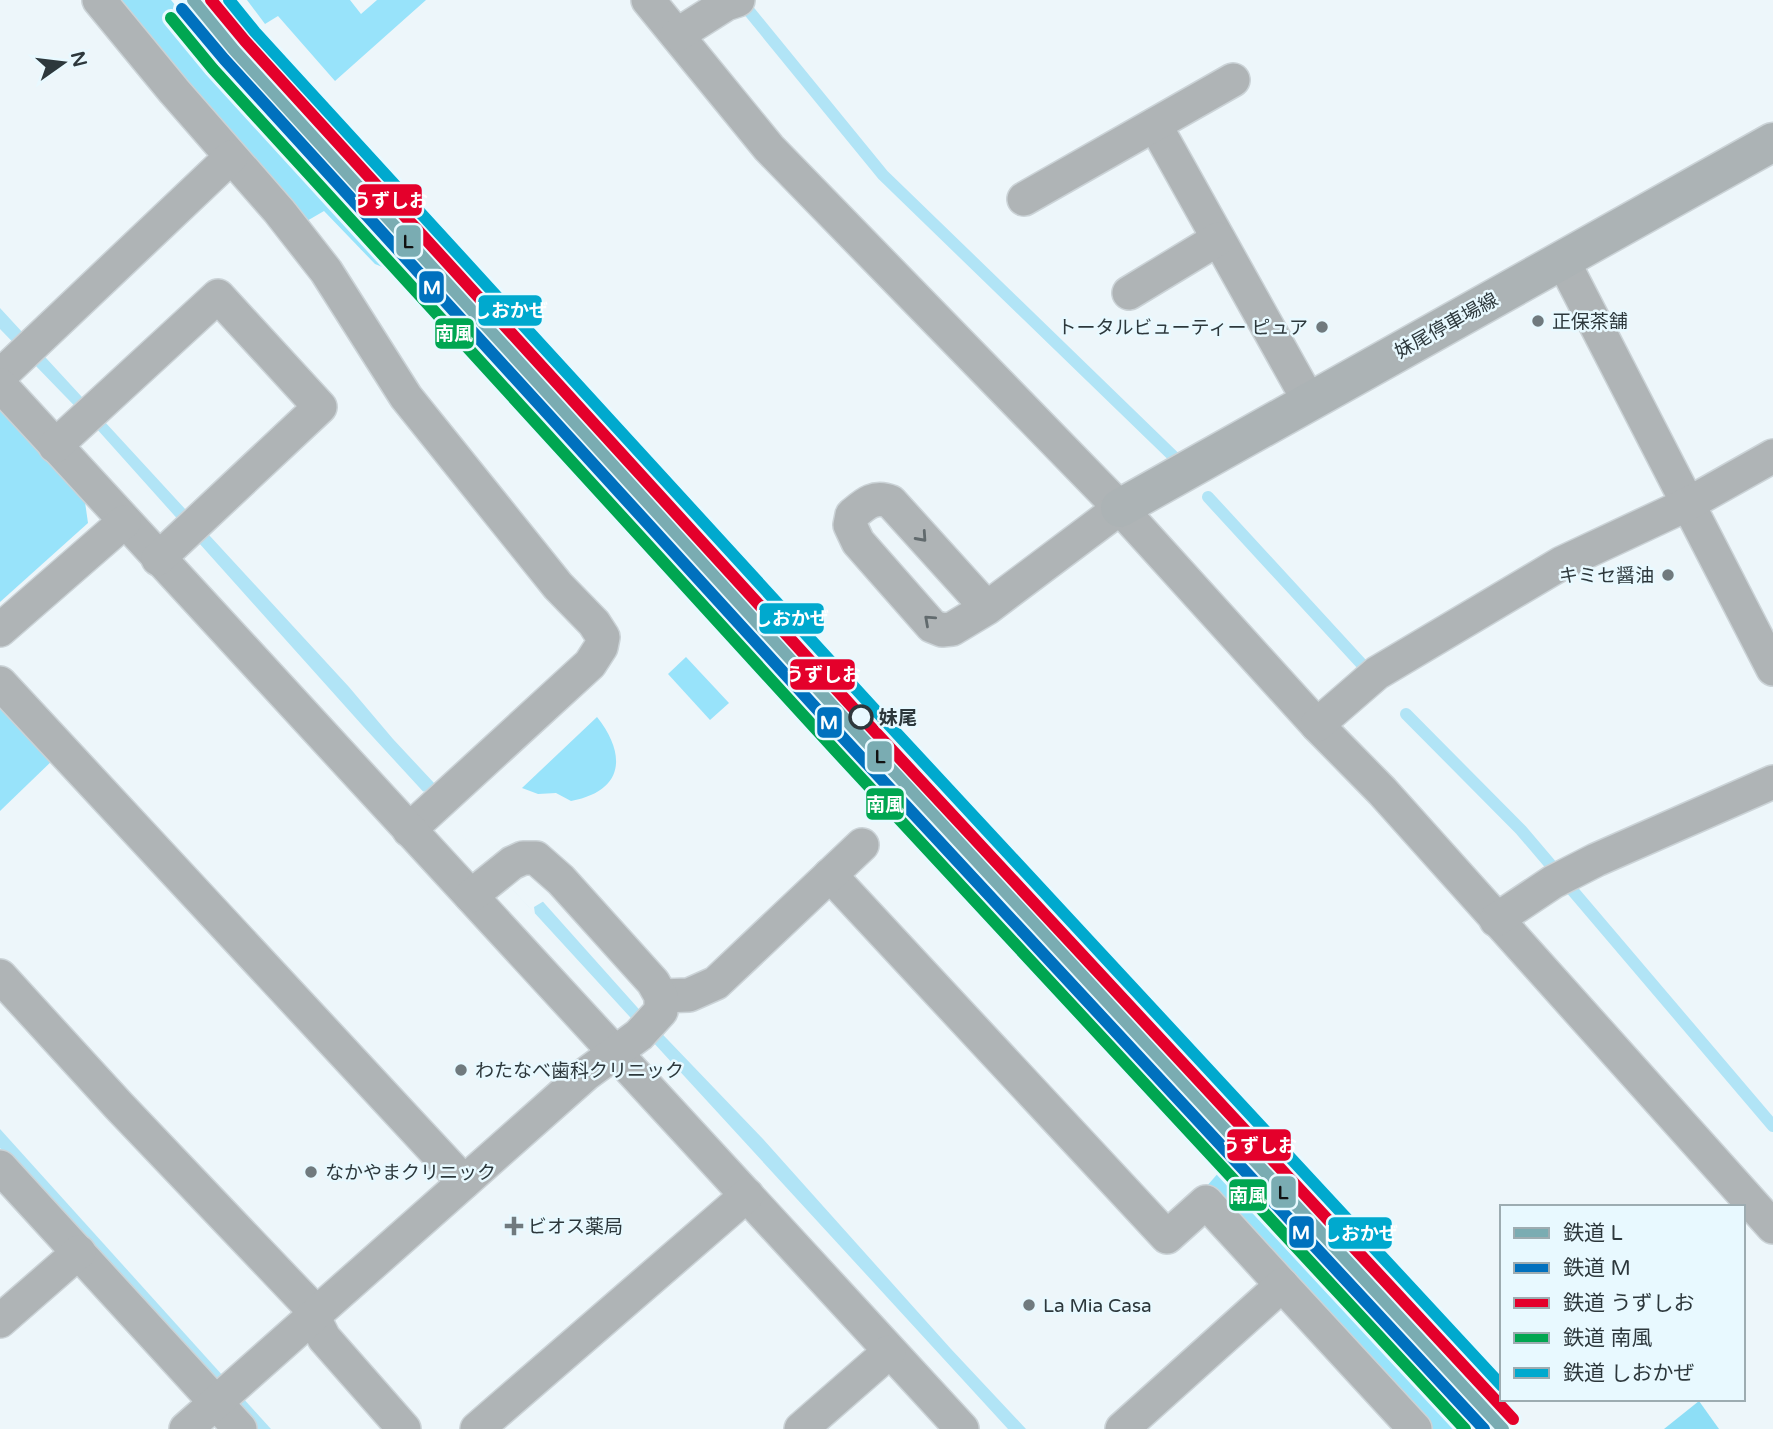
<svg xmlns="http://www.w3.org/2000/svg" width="1773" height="1429" viewBox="0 0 1773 1429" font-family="'Varela Round','Noto Sans JP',sans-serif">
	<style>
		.green { fill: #98e3fa }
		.forest { fill: #8ddef6 }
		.water { fill: #b1e4f6 }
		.pier { fill: #edf6fa }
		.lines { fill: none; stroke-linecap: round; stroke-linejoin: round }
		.stream { stroke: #b1e4f6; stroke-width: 12 }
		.street-casing { stroke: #cbd3d7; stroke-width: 36 }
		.secondary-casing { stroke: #cbd3d7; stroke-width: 41 }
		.street { stroke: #afb4b6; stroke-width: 33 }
		.secondary { stroke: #acb3b5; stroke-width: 38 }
		.rail-1-casing { stroke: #e8f9ff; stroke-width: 18 }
		.rail-2-casing { stroke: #e8f9ff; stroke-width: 18 }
		.rail-3-casing { stroke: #e8f9ff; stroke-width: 18 }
		.rail-4-casing { stroke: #e8f9ff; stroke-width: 18 }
		.rail-5-casing { stroke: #e8f9ff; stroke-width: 18 }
		.rail-1 { stroke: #7aacb2; stroke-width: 12 }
		.rail-2 { stroke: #0071be; stroke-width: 12 }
		.rail-3 { stroke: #e4002b; stroke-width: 12 }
		.rail-4 { stroke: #00a651; stroke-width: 12 }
		.rail-5 { stroke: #00a9ce; stroke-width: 12 }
		.oneway { stroke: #616a6d }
		.poi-dot { fill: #707a7e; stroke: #e8f9ff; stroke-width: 2.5 }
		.stop-dot { fill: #e8f9ff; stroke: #2d383c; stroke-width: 3.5 }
		.labels { text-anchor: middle; stroke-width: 5; stroke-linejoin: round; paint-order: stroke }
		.poi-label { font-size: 19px; fill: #2d383c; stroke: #e8f9ff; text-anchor: start }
		.street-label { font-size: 19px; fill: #2d383c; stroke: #e8f9ff }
		.stop-label { font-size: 19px; font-weight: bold; fill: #2d383c; stroke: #e8f9ff; text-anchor: start }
		.line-badge { stroke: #e8f9ff; stroke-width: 2.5 }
		.badge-label { font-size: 19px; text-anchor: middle; font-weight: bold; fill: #fff }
		.pale-badge-label { font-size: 19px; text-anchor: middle; font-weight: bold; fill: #111 }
	</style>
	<rect width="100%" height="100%" fill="#edf6fa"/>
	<g class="green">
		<path d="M109 0H171L230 74 404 253 392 271 375 264 324 211 300 225Z"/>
		<path d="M247 0H350L361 14 377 0H426L335 81 278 16 265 24Z"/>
		<path d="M0 404 84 495 88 523 0 602Z"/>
		<path d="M686 657 729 703 710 720 668 674Z"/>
		<path d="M0 696 57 756 0 811Z"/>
		<path d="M597 717C627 755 624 791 571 801L556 793 538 794 522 788Z"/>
		<path d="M1220 1171 1442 1404 1455 1391 1487 1429H1432L1206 1187Z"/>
	</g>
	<path class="forest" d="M1699 1401 1719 1429H1664Z"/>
	<g class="water">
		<path d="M0 308 349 687 393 739 504 858 645 1016 763 1139 951 1349 1026 1429H1008L362 725 96 428 0 329Z"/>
		<path d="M0 1129 271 1429H254L0 1148Z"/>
	</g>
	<path class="pier" d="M441 786 544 901 534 907 535 914 422 792Z"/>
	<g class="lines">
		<g class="stream">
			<path d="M740 0 883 175 1174 457"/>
			<path d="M1208 497 1368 671"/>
			<path d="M1406 714 1521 830 1773 1126"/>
		</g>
		<g class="street-casing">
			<g id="street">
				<path d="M99 0 174 91 279 211 326 271 406 397 558 586 594 623 603 637 601 647 590 664 409 830"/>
				<path d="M648 0 769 148 1120 508 1317 725 1382 791 1773 1227"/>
				<path d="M677 35 726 4 738 0"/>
				<path d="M1155 125 1309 401"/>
				<path d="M1024 199 1233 80"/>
				<path d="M1563 261 1773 669"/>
				<path d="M1129 293 1218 239"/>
				<path d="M0 376 231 157"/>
				<path d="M0 385 962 1429"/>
				<path d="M55 446 218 296 320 407 158 559"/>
				<path d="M987 608 891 502C874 495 865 504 852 515L850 525 858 542 932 626 942 630 952 629 987 608 1120 508"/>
				<path d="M0 630 124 522"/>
				<path d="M0 683 464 1182"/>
				<path d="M1317 725 1377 673 1562 563 1688 504 1773 456"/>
				<path d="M830 875 1167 1237 1206 1202 1282 1285"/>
				<path d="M1496 920 1553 882 1596 860 1773 782"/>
				<path d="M0 976 119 1106 306 1302 324 1338 404 1429"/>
				<path d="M661 996 689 995 716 983 862 845"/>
				<path d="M0 1167 240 1429"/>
				<path d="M0 1321 79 1252"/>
				<path d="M186 1429 586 1074 639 1035 661 1011V996L653 982 561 880 536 858H523L512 863 471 896"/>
				<path d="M477 1429 747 1195"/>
				<path d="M801 1429 889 1352"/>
				<path d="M1122 1429 1282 1285 1415 1429"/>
			</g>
		</g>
		<g class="secondary-casing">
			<path id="secondary" d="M1120 508 1773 142"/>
		</g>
		<use href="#street" class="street"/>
		<use href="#secondary" class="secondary"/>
		<g class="rail-1-casing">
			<path id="rail-1" d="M193 0 234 50 856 731 1503 1429"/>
		</g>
		<g class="rail-2-casing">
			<path id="rail-2" d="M182 9 224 59 846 741 1484 1429"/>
		</g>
		<g class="rail-3-casing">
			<path id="rail-3" d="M211 0 245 41 866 722 1513 1419"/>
		</g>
		<g class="rail-4-casing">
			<path id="rail-4" d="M171 18 213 69 835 750 1465 1429"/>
		</g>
		<g class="rail-5-casing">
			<path id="rail-5" d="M229 0 255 32 877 712 1502 1386"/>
		</g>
		<use href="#rail-1" class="rail-1"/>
		<use href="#rail-2" class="rail-2"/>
		<use href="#rail-3" class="rail-3"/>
		<use href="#rail-4" class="rail-4"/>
		<use href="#rail-5" class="rail-5"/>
	</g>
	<defs><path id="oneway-chevron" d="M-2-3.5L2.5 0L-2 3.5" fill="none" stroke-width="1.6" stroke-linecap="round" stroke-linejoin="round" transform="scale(1.75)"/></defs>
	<g class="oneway">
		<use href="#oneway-chevron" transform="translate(922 537) rotate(48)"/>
		<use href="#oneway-chevron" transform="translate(929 620) rotate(-138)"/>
	</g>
	<g class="poi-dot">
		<circle cx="1538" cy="321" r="7"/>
		<circle cx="1322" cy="327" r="7"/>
		<circle cx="1668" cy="575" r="7"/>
		<circle cx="461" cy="1070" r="7"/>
		<circle cx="311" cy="1172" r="7"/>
		<path d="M510.5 1215.5h7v7h7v7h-7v7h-7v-7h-7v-7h7z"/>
		<circle cx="1029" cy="1305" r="7"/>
	</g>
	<circle class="stop-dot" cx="861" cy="717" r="11"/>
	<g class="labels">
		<g class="poi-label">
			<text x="1552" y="328">正保茶舗</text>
			<text x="1308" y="334" text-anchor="end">トータルビューティー ピュア</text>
			<text x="1654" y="582" text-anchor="end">キミセ醤油</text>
			<text x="475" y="1077">わたなべ歯科クリニック</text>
			<text x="325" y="1179">なかやまクリニック</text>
			<text x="528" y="1233">ビオス薬局</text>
			<text x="1043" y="1312">La Mia Casa</text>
		</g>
		<g class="street-label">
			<text transform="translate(1446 325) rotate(-29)" y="7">妹尾停車場線</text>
		</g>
		<g class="stop-label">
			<text x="879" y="724">妹尾</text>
		</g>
	</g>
	<g class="line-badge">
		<rect x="357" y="183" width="66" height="34" rx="7" fill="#e4002b"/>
		<rect x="395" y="224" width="27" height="34" rx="7" fill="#7aacb2"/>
		<rect x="418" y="270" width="27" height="34" rx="7" fill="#0071be"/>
		<rect x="477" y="294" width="66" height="33" rx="7" fill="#00a9ce"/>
		<rect x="434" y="317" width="41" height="33" rx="7" fill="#00a651"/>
		<rect x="758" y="602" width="67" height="33" rx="7" fill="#00a9ce"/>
		<rect x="789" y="658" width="67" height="33" rx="7" fill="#e4002b"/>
		<rect x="816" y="706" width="27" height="33" rx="7" fill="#0071be"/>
		<rect x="866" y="740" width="27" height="33" rx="7" fill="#7aacb2"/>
		<rect x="865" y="787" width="40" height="34" rx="7" fill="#00a651"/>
		<rect x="1226" y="1128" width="66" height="34" rx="7" fill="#e4002b"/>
		<rect x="1270" y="1175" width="27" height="34" rx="7" fill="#7aacb2"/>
		<rect x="1228" y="1178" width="40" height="34" rx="7" fill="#00a651"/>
		<rect x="1288" y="1215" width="27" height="34" rx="7" fill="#0071be"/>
		<rect x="1327" y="1216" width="66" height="34" rx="7" fill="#00a9ce"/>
	</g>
	<g class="badge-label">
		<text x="390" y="207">うずしお</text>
		<text x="432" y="294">M</text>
		<text x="510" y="317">しおかぜ</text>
		<text x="454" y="340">南風</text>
		<text x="791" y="625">しおかぜ</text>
		<text x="823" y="681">うずしお</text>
		<text x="829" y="729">M</text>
		<text x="885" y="811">南風</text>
		<text x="1259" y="1152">うずしお</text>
		<text x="1248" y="1202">南風</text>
		<text x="1301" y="1239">M</text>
		<text x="1360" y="1240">しおかぜ</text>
	</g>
	<g class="pale-badge-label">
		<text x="408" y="248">L</text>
		<text x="880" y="763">L</text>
		<text x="1283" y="1199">L</text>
	</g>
	<rect x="1500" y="1205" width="245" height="196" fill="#e8f9ff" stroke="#9dacb1" stroke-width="2"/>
	<rect x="1514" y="1228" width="35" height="10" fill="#7aacb2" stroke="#9dacb1" stroke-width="2"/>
	<text x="1563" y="1240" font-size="21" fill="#2d383c">鉄道 L</text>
	<rect x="1514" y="1263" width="35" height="10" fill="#0071be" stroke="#9dacb1" stroke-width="2"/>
	<text x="1563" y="1275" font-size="21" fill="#2d383c">鉄道 M</text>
	<rect x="1514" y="1298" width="35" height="10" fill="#e4002b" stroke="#9dacb1" stroke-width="2"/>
	<text x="1563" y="1310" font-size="21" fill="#2d383c">鉄道 うずしお</text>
	<rect x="1514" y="1333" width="35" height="10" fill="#00a651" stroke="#9dacb1" stroke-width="2"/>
	<text x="1563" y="1345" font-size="21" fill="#2d383c">鉄道 南風</text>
	<rect x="1514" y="1368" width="35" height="10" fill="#00a9ce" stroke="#9dacb1" stroke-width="2"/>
	<text x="1563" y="1380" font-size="21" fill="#2d383c">鉄道 しおかぜ</text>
	<g transform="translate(63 63) rotate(76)" stroke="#e8f9ff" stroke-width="5" paint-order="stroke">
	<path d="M0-5L12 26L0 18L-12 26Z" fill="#2d383c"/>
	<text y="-10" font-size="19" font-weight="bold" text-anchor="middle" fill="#2d383c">N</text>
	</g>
</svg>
